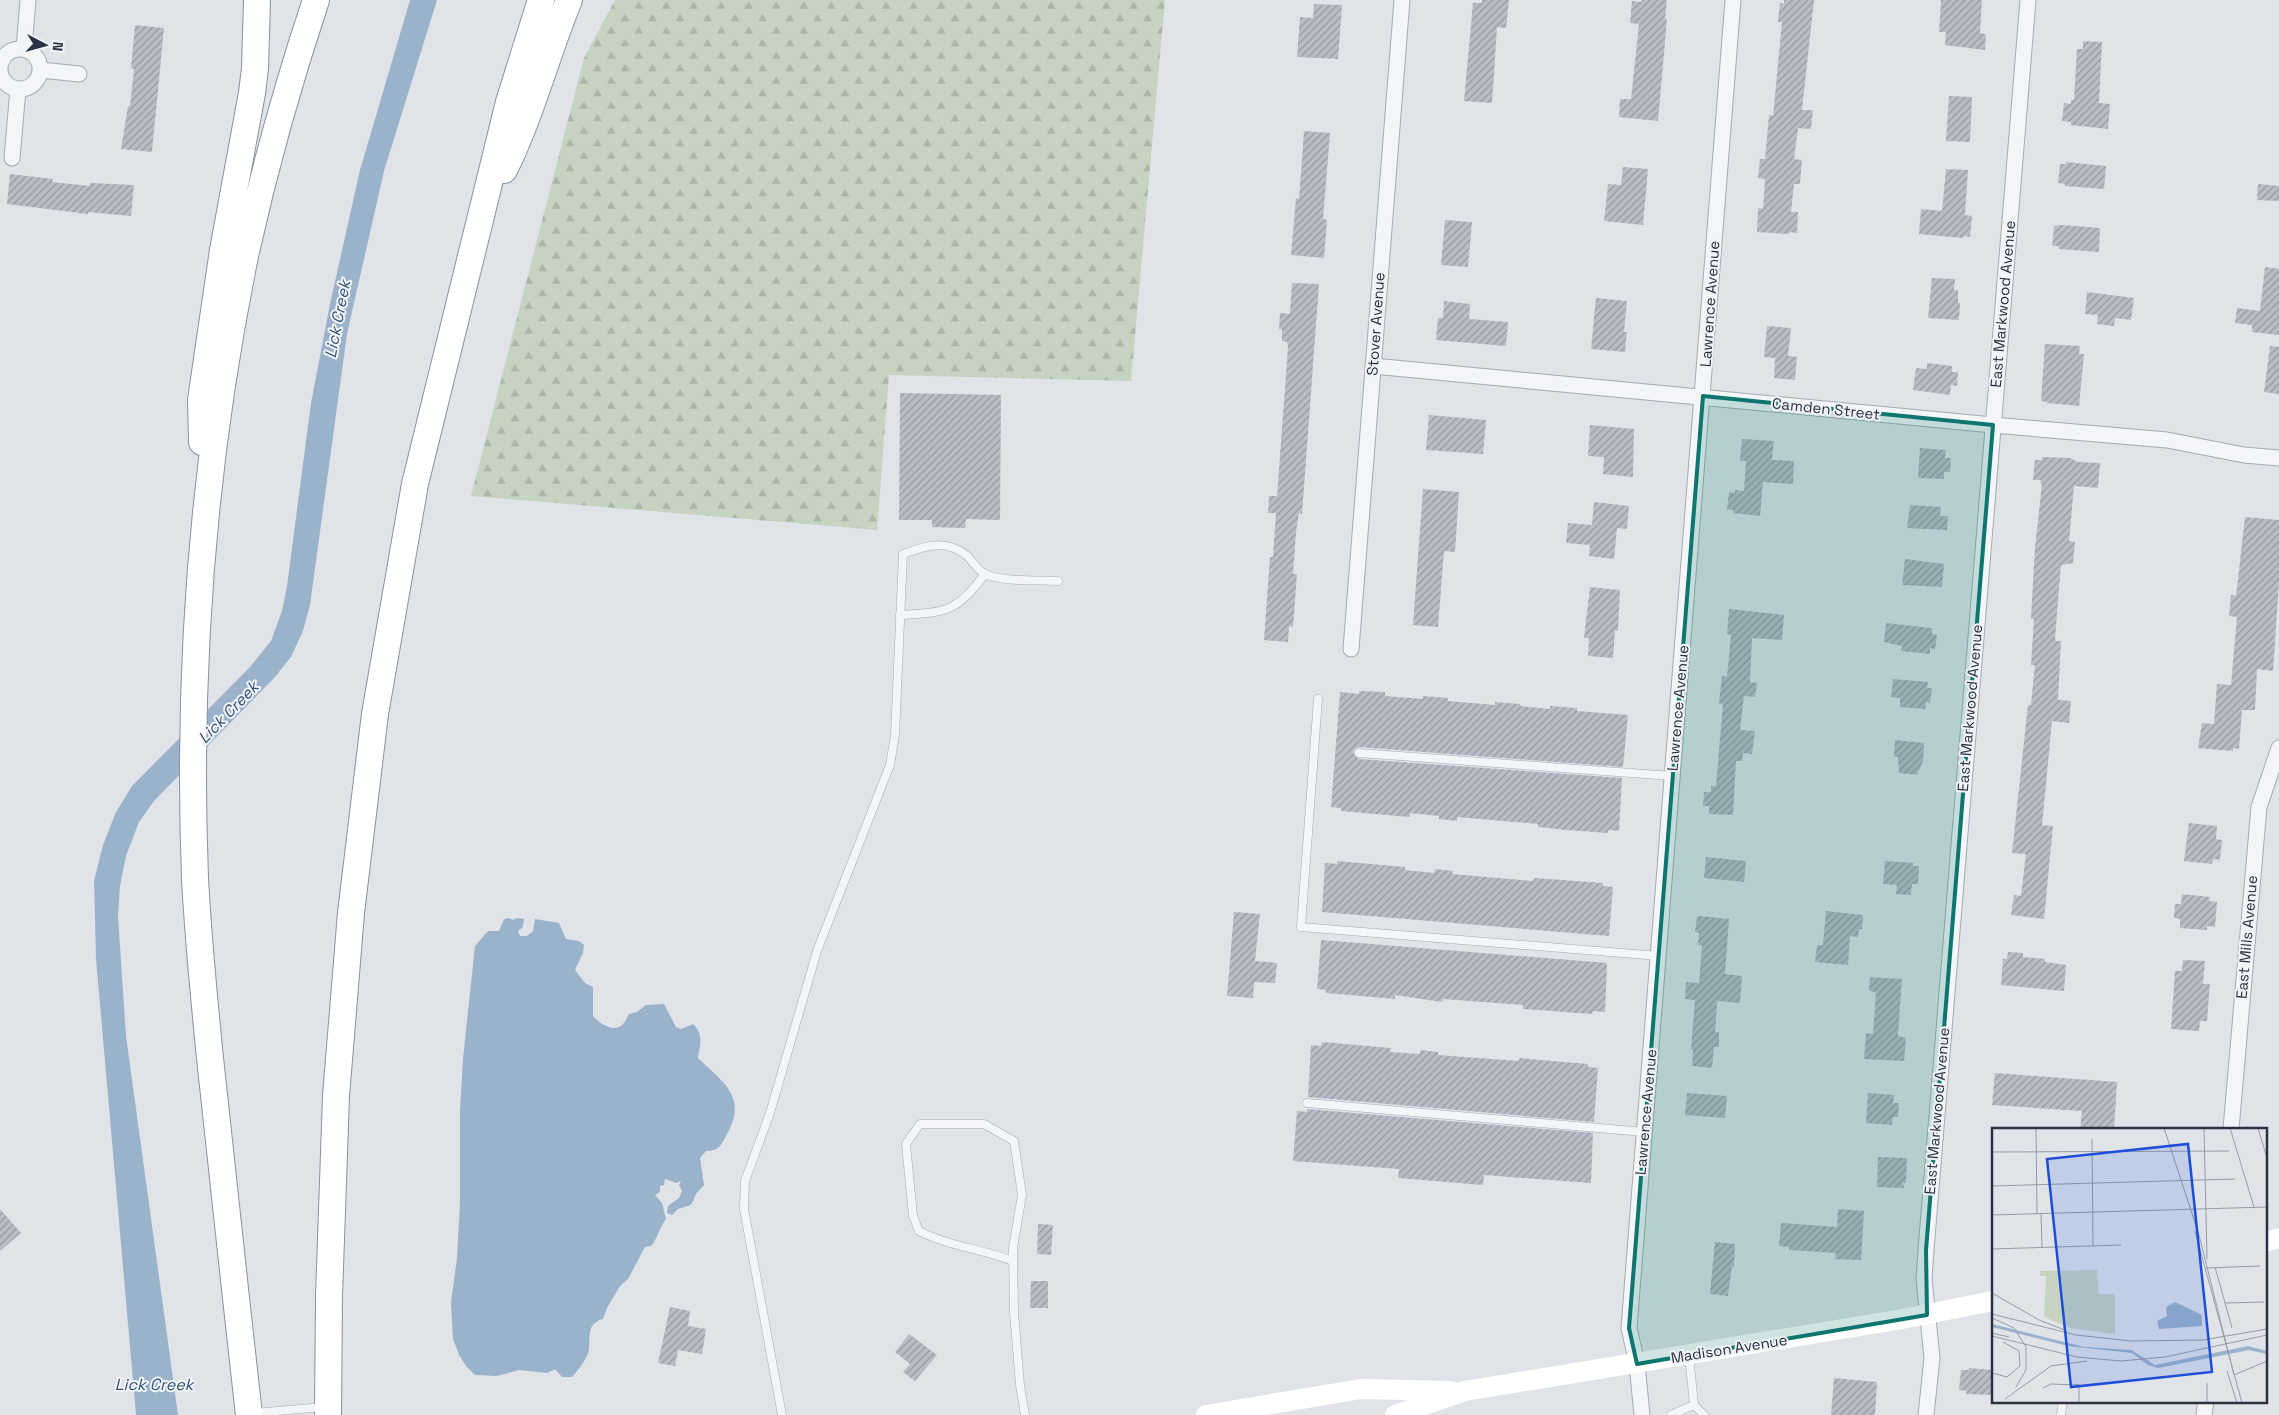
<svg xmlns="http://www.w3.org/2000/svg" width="2279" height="1415" viewBox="0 0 2279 1415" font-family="'Space Grotesk',sans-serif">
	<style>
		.forest { fill: url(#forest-firs) }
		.water { fill: #9bb3ca }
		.building { fill: url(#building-hatch) }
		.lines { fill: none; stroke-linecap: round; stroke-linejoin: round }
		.service-casing { stroke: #a5abb3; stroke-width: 9 }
		.minor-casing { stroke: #a5abb3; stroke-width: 17 }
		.motorway-casing { stroke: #8892a0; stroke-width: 28 }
		.service { stroke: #f3f5f8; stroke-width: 8 }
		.minor { stroke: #f3f5f8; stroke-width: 15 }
		.secondary { stroke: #fff; stroke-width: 20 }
		.motorway { stroke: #fff; stroke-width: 26 }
		.marked { fill: #0f766e; fill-opacity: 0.2; stroke: #0f766e; stroke-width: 4; stroke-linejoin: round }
		.labels { text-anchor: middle; stroke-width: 4; stroke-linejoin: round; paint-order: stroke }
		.street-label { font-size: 15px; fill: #293241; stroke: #f0f3f7 }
		.water-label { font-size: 16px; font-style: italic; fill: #325275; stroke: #f0f3f7 }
		.inset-road { fill: none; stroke: #979da6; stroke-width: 1 }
		.view { fill: #1d4ed8; fill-opacity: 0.15; stroke: #1d4ed8; stroke-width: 2.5 }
		.inset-edge { fill: none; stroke: #293241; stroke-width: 2.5 }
	</style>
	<defs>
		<pattern id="forest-firs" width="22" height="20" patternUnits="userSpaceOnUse" patternTransform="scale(1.25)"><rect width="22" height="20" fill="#c6d3c1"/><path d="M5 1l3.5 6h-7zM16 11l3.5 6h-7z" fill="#aab6a7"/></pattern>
		<pattern id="building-hatch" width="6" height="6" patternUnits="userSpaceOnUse" patternTransform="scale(1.25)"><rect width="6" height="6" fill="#b8bdc6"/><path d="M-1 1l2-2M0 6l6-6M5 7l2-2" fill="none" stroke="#969aa2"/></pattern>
	</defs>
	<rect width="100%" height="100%" fill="#e0e4e9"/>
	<path class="forest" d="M615 0H1165L1131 381 889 375 877 530 471 496 584 58Z"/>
	<g class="water">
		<path d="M410 0H437L384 171 347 334 310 605 303 631 291 657 275 677 154 801 139 822 126 856 120 886 118 916 126 1036 178 1415H136L96 959 94 881 103 845 116 812 132 786 250 667 271 641 282 611 287 586 311 403 330 304 360 170Z"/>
		<path d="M509 918 513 920 517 918 524 919 523 927 518 931 520 936H527L533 931 535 919 559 923 566 939 579 941 584 945 583 953 575 970 585 983 593 987V1016C599 1023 613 1033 622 1025 625 1023 627 1017 629 1014L637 1012 646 1005 664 1004 676 1027 681 1029 693 1024C704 1034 700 1045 698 1058 725 1084 748 1097 726 1136 721 1146 718 1151 706 1151L700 1158 704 1185 696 1194 691 1205 678 1209 672 1215 667 1213 668 1206 679 1198 682 1191 679 1185 681 1181 676 1183 665 1179 664 1185 660 1186V1192L655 1195 662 1203 666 1219C659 1228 658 1238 651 1246L645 1247 628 1279 620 1286 607 1308 603 1319C587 1323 590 1336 589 1349 588 1358 578 1370 572 1377H562L555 1369 547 1373 519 1370 497 1376 475 1375 467 1367 459 1355 453 1339 451 1302 457 1258 460 1202V1110L463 1058 475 946 488 931H499L504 919Z"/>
	</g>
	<g class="building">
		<path d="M1482 0H1509L1506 28 1497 27 1492 103 1464 101 1473 3H1482Z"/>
		<path d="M1642 0H1667L1665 19H1667L1658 121 1619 117 1620 99H1631L1639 24 1630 23 1632 1 1641 2Z"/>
		<path d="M1784 0H1814L1802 110H1813L1811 129 1798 128 1794 159 1802 160 1800 184H1794L1791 212H1798L1797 233 1790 232 1789 234 1757 232 1758 208 1763 209 1765 179 1758 178 1760 159H1765L1769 115 1773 116 1782 22H1778L1780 3 1784 4Z"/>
		<path d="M1941 0H1982L1980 33 1986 34 1985 50 1945 45 1946 32H1939Z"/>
		<path d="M1314 4 1342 5 1338 59 1297 57 1300 17 1313 18Z"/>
		<path d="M135 25 164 28 152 152 121 149 128 106H130L134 69 131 68Z"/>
		<path d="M2083 41 2102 42 2099 103 2110 104 2108 129 2071 125V122L2062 121 2064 103 2071 104V100H2074L2077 49H2083Z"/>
		<path d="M1949 96 1972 97 1970 142 1946 141Z"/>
		<path d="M1304 131 1330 133 1323 219 1327 220 1324 258 1291 255 1296 198 1299 199Z"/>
		<path d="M2066 162 2106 166 2104 189 2065 186V184L2058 183 2060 164H2066Z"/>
		<path d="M1623 167 1648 169 1643 225 1604 221 1608 184 1621 185Z"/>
		<path d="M1946 169 1968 170 1965 213V215L1972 216 1970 237 1964 236 1963 238 1919 234 1921 209 1942 211Z"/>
		<path d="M10 174 53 179 52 182 90 186V183L134 185 131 216 88 212V214L7 204Z"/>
		<path d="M2258 184 2279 186V201L2257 200Z"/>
		<path d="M1445 220 1472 222 1468 267 1441 265Z"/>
		<path d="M2061 225 2100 228 2099 252 2059 249V246H2052L2054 226Z"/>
		<path d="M2265 267 2279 269V335L2252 332V325L2235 323 2237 308 2260 311Z"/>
		<path d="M1932 278 1955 279 1954 290H1958V303H1960L1959 320 1928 318Z"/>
		<path d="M1292 283 1319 284 1302 514 1299 513 1296 532 1293 574H1297L1293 627 1289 626 1288 642 1264 640 1270 557H1273L1276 513H1268L1269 496H1277L1288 347 1287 342 1282 341V329H1279L1280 313 1290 314Z"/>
		<path d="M2087 292 2134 298 2131 320 2115 318 2114 326 2097 324 2098 315 2085 314Z"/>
		<path d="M1596 298 1627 301 1624 332H1627L1625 352 1591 349Z"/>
		<path d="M1444 301 1470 304 1469 319 1508 322 1506 346 1436 340 1438 318H1443Z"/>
		<path d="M1767 326 1791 328 1788 356 1797 357 1795 380 1774 378 1775 358 1764 357Z"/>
		<path d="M2045 344 2080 346 2079 354H2084L2079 406 2047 403V402L2041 401Z"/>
		<path d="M2270 346 2279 347V394L2264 392Z"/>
		<path d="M1927 363 1952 366V372H1958L1957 386 1951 385 1950 395 1913 390 1916 368 1927 369Z"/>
		<path d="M900 393 1001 395 1000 520 966 519 965 528 932 527V520H899Z"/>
		<path d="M1429 415 1486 420 1483 454 1426 450Z"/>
		<path d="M1590 425 1634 429 1633 477 1603 474 1604 457 1588 456Z"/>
		<path d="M1742 439 1774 441 1772 460 1794 461 1793 484 1763 482 1760 516 1733 513V510H1727L1729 492 1735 493V490L1744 491 1746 461H1740Z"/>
		<path d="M1920 448 1946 450 1945 458H1951L1950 472H1944V479L1918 478Z"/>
		<path d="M2042 457 2070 458 2078 462 2100 463 2098 488 2074 486 2069 541 2075 542 2073 563 2061 565 2055 638 2056 641H2061L2058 700 2071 701 2069 723 2052 721 2042 825 2053 826 2044 919 2011 915 2014 895 2021 896 2026 854 2012 853 2028 705H2031L2035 665H2031L2034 619H2031L2035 548 2042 484H2040L2041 480H2033L2035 460H2042Z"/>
		<path d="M1423 489 1459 492 1455 552 1444 551 1438 627 1413 625Z"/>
		<path d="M1594 502 1629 506 1627 529 1617 528 1614 559 1589 556 1590 545 1566 543 1568 523 1592 525Z"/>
		<path d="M1910 505 1941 507 1940 516H1948L1947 530 1907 528Z"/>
		<path d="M2245 517 2279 520V582L2273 671 2257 669 2255 710H2242L2239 749 2233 748V751L2198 748 2202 723 2214 724 2217 684 2231 685 2237 617 2229 616 2231 595 2236 596Z"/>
		<path d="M1905 559 1944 564 1942 587 1902 585Z"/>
		<path d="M1590 587 1620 590 1618 631 1615 630 1613 658 1588 656 1589 638H1584Z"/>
		<path d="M1729 609 1784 615 1782 640 1752 638 1750 682 1757 683 1755 697 1744 696 1740 730 1755 731 1752 754 1743 753 1742 761H1736L1733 815 1709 814V806H1703L1704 792H1711V786H1716L1723 704 1719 703 1722 676 1727 677 1731 635 1727 634Z"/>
		<path d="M1886 623 1932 628V634L1937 635 1935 649 1930 648V654L1901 651 1902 646 1884 642Z"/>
		<path d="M1893 679 1928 682 1927 688H1932L1930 703 1926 702 1925 709 1900 707V698L1891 697Z"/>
		<path d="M1359 691 1385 692V696L1423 699V696L1448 698V701L1495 705V702L1520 704V706L1550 709V706L1577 708V711L1628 715 1623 767 1359 747 1355 749 1353 753 1359 759 1622 778 1619 831 1608 830V833L1567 830 1538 827V824L1457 817V821L1439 819V816L1410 813V817L1341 811V808L1331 807 1340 692 1359 694Z"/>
		<path d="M1895 740 1924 743 1923 761 1917 775 1899 773 1898 757H1894Z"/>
		<path d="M2189 823 2217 826 2216 839 2222 840 2220 860 2213 859 2212 864 2184 861Z"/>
		<path d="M1706 857 1746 861 1744 882 1704 878Z"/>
		<path d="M1337 861 1405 867V870L1434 873 1435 869 1453 871 1452 874 1533 881 1534 878 1603 883V886L1613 887 1609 936 1322 912 1325 863 1337 864Z"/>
		<path d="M1885 861 1913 863V866H1919L1918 884H1912L1911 895 1896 894 1897 885 1883 884Z"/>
		<path d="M2182 894 2210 897 2209 901 2217 902 2215 927 2207 926V930L2180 928V919L2174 918 2175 904H2181Z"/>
		<path d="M1826 911 1863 915 1862 929H1859L1858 937 1850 936 1848 965 1815 962 1817 945H1823Z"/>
		<path d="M1234 912 1260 914 1255 961 1277 963 1275 983 1254 982 1253 998 1227 996Z"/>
		<path d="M1700 916 1729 919 1725 974 1742 976 1740 1003 1718 1001 1717 1004 1715 1032H1719V1047H1714L1712 1068 1692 1066 1693 1050 1691 1049 1695 1000 1685 999 1686 982 1699 983 1702 945H1698L1699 933 1695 932 1697 917Z"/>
		<path d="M1321 940 1607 963 1605 1012 1593 1011 1592 1014 1523 1009V1005L1443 999 1442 1002 1395 995V999L1326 993V990L1317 989Z"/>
		<path d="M2008 952 2023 953V957L2045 959V962L2066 965 2064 991 2001 985 2003 959H2007Z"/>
		<path d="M2183 960 2205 961 2203 984H2210L2207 1021H2200L2199 1031 2171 1029 2175 971H2182Z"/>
		<path d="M1870 977 1902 979 1898 1036 1906 1038 1904 1061 1864 1059 1866 1033 1873 1034 1876 992 1869 991Z"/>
		<path d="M1322 1042 1391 1048 1390 1052 1420 1054V1050L1438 1052V1055L1519 1061V1058L1588 1064V1067L1598 1068 1594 1122 1308 1097 1311 1045 1321 1046Z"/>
		<path d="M1995 1073 2117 1082 2114 1129H2080L2082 1111 1992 1105Z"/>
		<path d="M1687 1093 1727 1096 1725 1118 1685 1115Z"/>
		<path d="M1868 1093 1894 1095 1893 1103H1899L1898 1117H1893L1892 1125 1866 1123Z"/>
		<path d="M1307 1109 1593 1133 1591 1183 1484 1175 1483 1185 1398 1178 1399 1169 1293 1161 1297 1111 1307 1112Z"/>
		<path d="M1878 1157 1907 1158 1906 1183H1903L1904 1188 1877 1187Z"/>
		<path d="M0 1209 21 1233 0 1251Z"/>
		<path d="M1838 1209 1864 1211 1861 1260 1835 1259 1836 1253 1789 1250V1247L1779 1246 1781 1223 1837 1227Z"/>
		<path d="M1038 1224 1053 1225 1051 1255 1037 1254Z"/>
		<path d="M1715 1242 1735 1244 1734 1267 1732 1266 1728 1296 1710 1294Z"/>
		<path d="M1031 1281H1048V1308H1030Z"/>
		<path d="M670 1307 690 1311 688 1326 706 1329 702 1354 678 1350 675 1366 658 1363Z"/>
		<path d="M909 1334 937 1355 915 1381 903 1372 910 1364 895 1352Z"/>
		<path d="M1969 1368 1993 1370V1395L1966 1394 1967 1391 1959 1390 1961 1370H1969Z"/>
		<path d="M1834 1378 1877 1382 1875 1415H1831Z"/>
	</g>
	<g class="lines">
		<g class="service-casing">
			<g id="service">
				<path d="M900 615C946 612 956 613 985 574"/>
				<path d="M1318 699 1301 927 1659 956"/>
				<path d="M1359 753 1672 776"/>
				<path d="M1307 1103 1645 1132"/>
				<path d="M1013 1261C982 1249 948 1246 919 1231L913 1216 906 1144 920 1124H984L1014 1141 1022 1195 1013 1248 1014 1312 1020 1385 1025 1415"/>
				<path d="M1689 1355 1694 1405 1704 1415"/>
				<path d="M253 1413 324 1407"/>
				<path d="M782 1415 744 1209 745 1181 770 1113 817 951 890 765 895 735 903 554C924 546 946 539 966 555 973 560 976 570 985 574 1002 582 1038 580 1058 581"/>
				<path d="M1671 1415 1694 1405"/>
				<path d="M2061 1415 2063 1401"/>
			</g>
		</g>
		<g class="minor-casing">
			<g id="minor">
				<circle cx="20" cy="69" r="20"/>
				<path d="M24 49 28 0"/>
				<path d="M41 70 79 74"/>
				<path d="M12 158 18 89"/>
				<path d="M1373 366 1993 425 2167 440 2244 455 2279 458"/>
				<path d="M1351 649 1402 0"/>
				<path d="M2231 1129 2259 807 2279 748"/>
				<path d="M1642 1415 1637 1364 1629 1328 1733 0"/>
				<path d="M1926 1415 1932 1358 1924 1279 1926 1250 2028 0"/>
				<path d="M2204 1415 2206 1401"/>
			</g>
		</g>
		<g class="motorway-casing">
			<g id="motorway">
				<path d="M504 170C531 116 546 56 569 0"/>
				<path d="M202 442 201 400 223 250 252 93 255 68 257 0"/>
				<path d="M249 1415C236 1296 222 1177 210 1058 204 998 198 938 195 878 187 670 203 461 245 256 264 170 288 84 316 0"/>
				<path d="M328 1415 329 1296 336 1096 351 913 375 714 415 484 509 102 541 0"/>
			</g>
		</g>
		<use href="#service" class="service"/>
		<use href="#minor" class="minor"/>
		<g class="secondary">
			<path d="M2265 1242 2279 1238"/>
			<path d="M1206 1415 1361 1389 1451 1391"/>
			<path d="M1395 1415 1465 1391 1897 1320 1993 1301"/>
		</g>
		<use href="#motorway" class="motorway"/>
	</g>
	<path class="marked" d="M1703 396 1993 425 1926 1250 1927 1315 1637 1364 1629 1328Z"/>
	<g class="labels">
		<g class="street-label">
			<text transform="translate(1710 304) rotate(-86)" y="5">Lawrence Avenue</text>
			<text transform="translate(2003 304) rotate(-85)" y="5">East Markwood Avenue</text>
			<text transform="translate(1376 324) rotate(-86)" y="5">Stover Avenue</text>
			<text transform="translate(1826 409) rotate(6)" y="5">Camden Street</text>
			<text transform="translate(1678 708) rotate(-85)" y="5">Lawrence Avenue</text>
			<text transform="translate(1970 708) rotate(-85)" y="5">East Markwood Avenue</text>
			<text transform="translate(2247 937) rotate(-85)" y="5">East Mills Avenue</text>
			<text transform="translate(1937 1111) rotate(-85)" y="5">East Markwood Avenue</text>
			<text transform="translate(1646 1112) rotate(-85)" y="5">Lawrence Avenue</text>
			<text transform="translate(1729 1349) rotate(-9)" y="5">Madison Avenue</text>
		</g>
		<g class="water-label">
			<text transform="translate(337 319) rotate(-79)" y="6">Lick Creek</text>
			<text transform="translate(228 712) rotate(-46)" y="6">Lick Creek</text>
			<text x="154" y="1390">Lick Creek</text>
		</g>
	</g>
	<g transform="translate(1992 1128)">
		<rect width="275" height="275" fill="#e0e4e9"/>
		<path d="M105 142 107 166H123V206L78 200 52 189 54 148H48V143Z" fill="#c6d3c1"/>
		<path d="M183 174 210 187V198L167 201 165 193 175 188 174 179ZM0 196 92 219 139 222 163 237 256 218 275 223V226L257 222 166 240 156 237 140 225 76 218 0 199Z" fill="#9bb3ca"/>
		<path class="inset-road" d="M44 0 45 86M172 0 207 107 242 247M212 0 215 131M238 0 262 79M266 0 275 30M100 11 101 118M0 24 237 23M0 58 243 51M49 86 50 119M0 87 275 79M203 103 250 275M0 121 129 117M223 139 240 200M214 140 268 138M0 165 47 192 73 202M233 175 272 174M0 186 84 207 139 213 211 212 275 201M0 190 22 200 34 219V242L24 259M0 205 17 209M0 208 85 229 129 233 173 229 275 207M235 243 245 275M0 245 15 249 28 238 27 223 11 214M242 247 275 233M87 258V275M51 260 59 256 87 257 83 256M13 271 59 238 95 233M215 275V255"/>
		<path class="view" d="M196 16 220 244 79 259 55 31Z"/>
		<rect width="275" height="275" class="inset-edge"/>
	</g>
	<g transform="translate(45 45) rotate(96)" stroke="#f0f3f7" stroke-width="4" paint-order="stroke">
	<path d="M0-4L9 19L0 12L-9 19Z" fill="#293241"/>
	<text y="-8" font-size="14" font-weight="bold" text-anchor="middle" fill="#293241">N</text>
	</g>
</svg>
